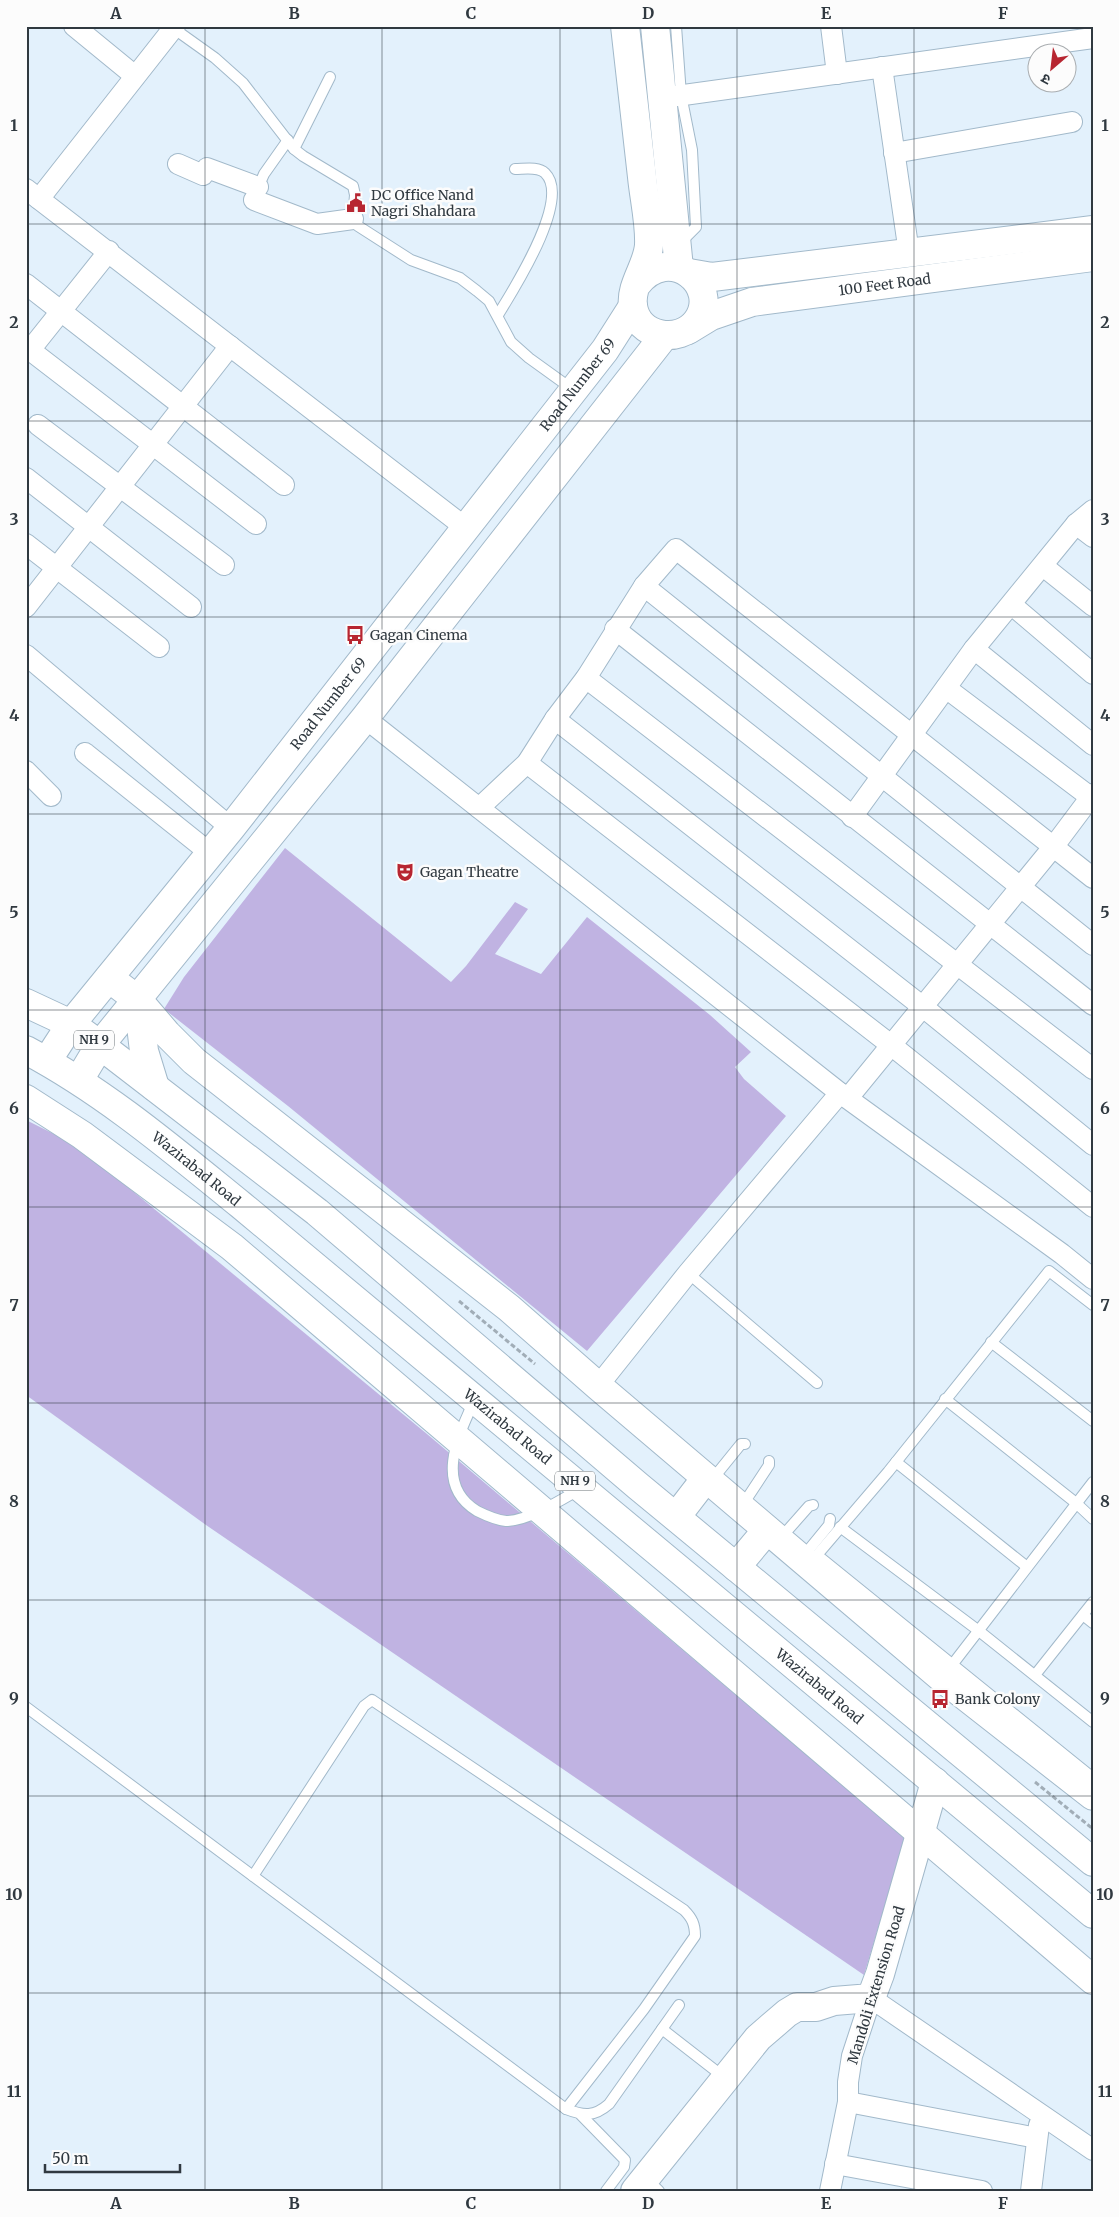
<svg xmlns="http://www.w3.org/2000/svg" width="1119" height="2217" viewBox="0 0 1119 2217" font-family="Merriweather,'Noto Sans Devanagari',serif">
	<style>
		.green { fill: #c0b3e2 }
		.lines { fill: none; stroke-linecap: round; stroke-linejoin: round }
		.lane-casing { stroke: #a2b9ca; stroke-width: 12 }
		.street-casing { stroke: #a2b9ca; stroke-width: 22 }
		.secondary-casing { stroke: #a2b9ca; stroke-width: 30 }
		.primary-casing { stroke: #a2b9ca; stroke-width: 30 }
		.highway-casing { stroke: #a2b9ca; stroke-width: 30 }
		.path { stroke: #a1adb7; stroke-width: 3; stroke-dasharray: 5 2.5; stroke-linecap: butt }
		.lane { stroke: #fff; stroke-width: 10 }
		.street { stroke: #fff; stroke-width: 20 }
		.secondary { stroke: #fff; stroke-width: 28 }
		.primary { stroke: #fff; stroke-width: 28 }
		.highway { stroke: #fff; stroke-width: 28 }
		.grid { fill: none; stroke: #303940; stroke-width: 1; stroke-opacity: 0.55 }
		.labels { text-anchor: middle; stroke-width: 5; stroke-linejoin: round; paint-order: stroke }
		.shield { fill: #fcfcfc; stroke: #6d7478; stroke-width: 1 }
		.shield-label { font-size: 12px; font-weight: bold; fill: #303940 }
		.poi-label { font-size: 14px; fill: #303940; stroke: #fcfcfc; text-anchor: start }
		.street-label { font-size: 14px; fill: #303940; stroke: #fcfcfc }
		.neatline { fill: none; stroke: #303940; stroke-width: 2 }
		.grid-label { font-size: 16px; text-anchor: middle; font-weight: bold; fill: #303940 }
	</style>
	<rect width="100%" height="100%" fill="#e3f1fc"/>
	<g class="green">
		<path d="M285 848 451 982 466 966 515 902 528 909 495 954 541 974 587 917 710 1015 751 1052 735 1067 744 1079 786 1116 587 1351 288 1106 164 1009 184 977Z"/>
		<path d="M26 1120 78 1146 427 1434 905 1838 864 1975 206 1525 26 1395Z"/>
	</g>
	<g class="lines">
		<g class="lane-casing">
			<g id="lane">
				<path d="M676 26 681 95 692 150 696 227 681 242"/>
				<path d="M173 28 215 58 243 83 294 149 303 156 353 186 355 195 353 219 358 226 411 260 460 278 477 291 489 301 511 342 529 358 572 389"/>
				<path d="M294 149 330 77"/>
				<path d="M257 190 264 174 288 140"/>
				<path d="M498 315C513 290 572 199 545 173 538 166 524 169 515 169"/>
				<path d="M688 1273 817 1383"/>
				<path d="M1093 1305 1049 1271 888 1472 817 1555 1093 1778"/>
				<path d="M991 1342 1093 1421"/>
				<path d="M945 1399 1076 1503 1093 1519"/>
				<path d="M474 1401C458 1436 434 1485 477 1511 485 1515 497 1520 506 1521 528 1521 561 1500 580 1489"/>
				<path d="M896 1462 1027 1567"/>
				<path d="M711 1481 741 1444H745"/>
				<path d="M742 1506 769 1465V1461"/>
				<path d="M840 1527 979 1631 1093 1722"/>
				<path d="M779 1540 809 1506 813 1505"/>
				<path d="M802 1558 829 1525 830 1519"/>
				<path d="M1083 1615 1093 1623"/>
				<path d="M952 1665 1093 1482"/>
				<path d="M1035 1675 1093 1602"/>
				<path d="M26 1707 566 2109C584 2116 594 2117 609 2104L679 2005"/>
				<path d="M253 1876 364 1706 372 1700 684 1910C692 1918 695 1924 695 1936L644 2009 566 2109"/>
				<path d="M662 2029 725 2078"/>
				<path d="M581 2115 625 2160 624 2167 606 2191"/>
				<path d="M656 2188 659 2191"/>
			</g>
		</g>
		<g class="street-casing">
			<g id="street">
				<path d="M74 26 135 76"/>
				<path d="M831 26 837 74"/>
				<path d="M882 67 909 253"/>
				<path d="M662 98 1093 38"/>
				<path d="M894 153 1072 122"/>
				<path d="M178 164 203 175 207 168 258 187"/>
				<path d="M26 189 466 528"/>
				<path d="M39 199 175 26"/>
				<path d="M254 200 317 224 353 219"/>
				<path d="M26 284 284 485"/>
				<path d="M26 347 256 524"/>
				<path d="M30 350 109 251"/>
				<path d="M38 425 224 565"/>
				<path d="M26 478 191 607"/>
				<path d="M1076 524 1093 537"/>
				<path d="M26 544 159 647"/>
				<path d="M1043 566 1093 606"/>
				<path d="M644 586 1093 945"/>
				<path d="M1012 605 1093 674"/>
				<path d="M26 607 230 346"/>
				<path d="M615 629 1093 1005"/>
				<path d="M974 649 1093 745"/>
				<path d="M26 655 231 828"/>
				<path d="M586 678 1093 1069"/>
				<path d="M946 688 1093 799"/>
				<path d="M365 718 840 1093 1062 1254 1093 1279"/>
				<path d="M555 719 923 1007 1093 1145"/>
				<path d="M85 753 210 853"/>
				<path d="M527 763 891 1045 1093 1207"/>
				<path d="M26 771 51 796"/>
				<path d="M479 808 527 763 555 719 586 678 644 586 676 549 1093 878"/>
				<path d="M852 817 974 649 1076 524 1093 510"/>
				<path d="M848 1098 1054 846 1093 794"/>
				<path d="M598 1386 688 1273 840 1093"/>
				<path d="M848 2102 1037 2138"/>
				<path d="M835 2164 982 2191"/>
				<path d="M830 2191 848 2102V2082L852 2056 871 1998 1093 2150"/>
				<path d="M1031 2191 1039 2125"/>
			</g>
		</g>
		<g class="secondary-casing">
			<g id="secondary">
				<path d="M625 26C631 76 636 127 642 177 644 198 650 223 649 245 648 265 630 285 633 306 638 337 679 345 697 321 722 286 670 242 637 284"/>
				<path d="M655 26 679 268"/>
				<path d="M689 273 712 277 1093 230"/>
				<path id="s1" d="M688 330 711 316 752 302 1093 257"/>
				<path d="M109 978 138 1000 167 1034 194 1061 509 1308 598 1386 942 1678 1093 1796"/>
				<path id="s2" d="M47 1061 71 1024 231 828 605 350 633 306"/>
				<path d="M79 1080 100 1045 365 718 664 336"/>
				<path d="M26 1099 82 1135 232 1247 1093 1980"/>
				<path d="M635 2191 758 2038 787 2013 797 2007H816L834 2001 871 1998 880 1974 935 1782"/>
			</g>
		</g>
		<g class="primary-casing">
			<path id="primary" d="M138 1000 144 1051 155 1087"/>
		</g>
		<g class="highway-casing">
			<g id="highway">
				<path d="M26 1003 71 1024 100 1045 317 1212 638 1486 1093 1862"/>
				<path id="s3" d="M26 1050C105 1092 172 1149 241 1205L1093 1914"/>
				<path d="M676 1517 706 1478"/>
				<path d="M736 1567 767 1530"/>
			</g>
		</g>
		<g class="path">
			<path d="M459 1301 535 1364"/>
			<path d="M1035 1782 1093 1829"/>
		</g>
		<use href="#lane" class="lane"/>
		<use href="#street" class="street"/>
		<use href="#secondary" class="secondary"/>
		<use href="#primary" class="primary"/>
		<use href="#highway" class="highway"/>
	</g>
	<path class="grid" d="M205 26V2191M382 26V2191M560 26V2191M737 26V2191M914 26V2191M26 224H1093M26 421H1093M26 617H1093M26 814H1093M26 1010H1093M26 1207H1093M26 1403H1093M26 1600H1093M26 1796H1093M26 1993H1093"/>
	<defs>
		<g id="civic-bare" transform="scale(1.5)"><path d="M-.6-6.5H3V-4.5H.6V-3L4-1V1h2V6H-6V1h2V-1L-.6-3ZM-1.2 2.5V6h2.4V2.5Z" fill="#b72631" stroke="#fcfcfc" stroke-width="2.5" paint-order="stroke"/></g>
		<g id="bus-bare" transform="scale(1.5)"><path d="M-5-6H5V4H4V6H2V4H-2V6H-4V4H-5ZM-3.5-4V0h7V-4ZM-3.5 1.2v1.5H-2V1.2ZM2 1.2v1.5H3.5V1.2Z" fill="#b72631" stroke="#fcfcfc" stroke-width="2.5" paint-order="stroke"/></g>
		<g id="theatre-bare" transform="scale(1.5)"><path d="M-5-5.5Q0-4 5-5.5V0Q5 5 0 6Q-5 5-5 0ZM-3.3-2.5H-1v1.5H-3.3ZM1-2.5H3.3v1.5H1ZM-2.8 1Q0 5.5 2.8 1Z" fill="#b72631" stroke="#fcfcfc" stroke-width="2.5" paint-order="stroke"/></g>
	</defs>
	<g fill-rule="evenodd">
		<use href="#civic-bare" x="356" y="203"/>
		<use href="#bus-bare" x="355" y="635"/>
		<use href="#theatre-bare" x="405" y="872"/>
		<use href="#bus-bare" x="940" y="1699"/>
	</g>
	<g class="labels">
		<g class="shield">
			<rect x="74" y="1030.5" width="40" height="19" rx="4"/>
			<rect x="555" y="1471.5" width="40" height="19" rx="4"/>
		</g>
		<g class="shield-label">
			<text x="94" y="1044">NH 9</text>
			<text x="575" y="1485">NH 9</text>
		</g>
		<g class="poi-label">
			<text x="371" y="200">DC Office Nand<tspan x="371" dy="16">Nagri Shahdara</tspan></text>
			<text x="370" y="640">Gagan Cinema</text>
			<text x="420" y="877">Gagan Theatre</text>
			<text x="955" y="1704">Bank Colony</text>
		</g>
		<g class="street-label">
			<text dy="5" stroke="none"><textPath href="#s1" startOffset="204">100 Feet Road</textPath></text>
			<text dy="5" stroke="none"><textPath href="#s2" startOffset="860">Road Number 69</textPath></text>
			<text dy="5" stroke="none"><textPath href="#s2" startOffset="455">Road Number 69</textPath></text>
			<text dy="5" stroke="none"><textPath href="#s3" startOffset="208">Wazirabad Road</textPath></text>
			<text dy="5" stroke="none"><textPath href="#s3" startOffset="612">Wazirabad Road</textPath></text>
			<text dy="5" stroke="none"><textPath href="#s3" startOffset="1018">Wazirabad Road</textPath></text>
			<text transform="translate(876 1985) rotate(-73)" y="5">Mandoli Extension Road</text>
		</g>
	</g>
	<rect width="1119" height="2217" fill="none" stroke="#fcfcfc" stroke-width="55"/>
	<g transform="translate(1052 68) rotate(208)"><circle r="24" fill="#fcfcfc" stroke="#aaaeb1"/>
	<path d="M0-4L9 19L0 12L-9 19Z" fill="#b72631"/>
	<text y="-8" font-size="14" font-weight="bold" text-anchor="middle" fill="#303940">उ</text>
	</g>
	<path d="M45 2164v8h135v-8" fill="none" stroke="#303940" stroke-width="2.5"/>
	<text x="52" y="2164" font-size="15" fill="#303940" stroke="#fcfcfc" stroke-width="4" paint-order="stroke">50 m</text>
	<rect x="28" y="28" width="1064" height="2162" class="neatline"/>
	<g class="grid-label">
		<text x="116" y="19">A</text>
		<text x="294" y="19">B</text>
		<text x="471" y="19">C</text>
		<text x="648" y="19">D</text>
		<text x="826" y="19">E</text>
		<text x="1003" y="19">F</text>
		<text x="14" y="131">1</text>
		<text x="1105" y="131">1</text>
		<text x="14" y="328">2</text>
		<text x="1105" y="328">2</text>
		<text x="14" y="525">3</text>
		<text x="1105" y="525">3</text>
		<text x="14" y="721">4</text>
		<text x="1105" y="721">4</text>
		<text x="14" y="918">5</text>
		<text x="1105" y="918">5</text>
		<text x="14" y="1114">6</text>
		<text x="1105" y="1114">6</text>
		<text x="14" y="1311">7</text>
		<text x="1105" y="1311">7</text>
		<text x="14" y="1507">8</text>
		<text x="1105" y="1507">8</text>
		<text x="14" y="1704">9</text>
		<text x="1105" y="1704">9</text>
		<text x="14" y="1900">10</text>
		<text x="1105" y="1900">10</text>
		<text x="14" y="2097">11</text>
		<text x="1105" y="2097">11</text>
		<text x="116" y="2209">A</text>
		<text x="294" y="2209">B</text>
		<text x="471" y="2209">C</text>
		<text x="648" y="2209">D</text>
		<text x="826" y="2209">E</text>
		<text x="1003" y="2209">F</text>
	</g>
</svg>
